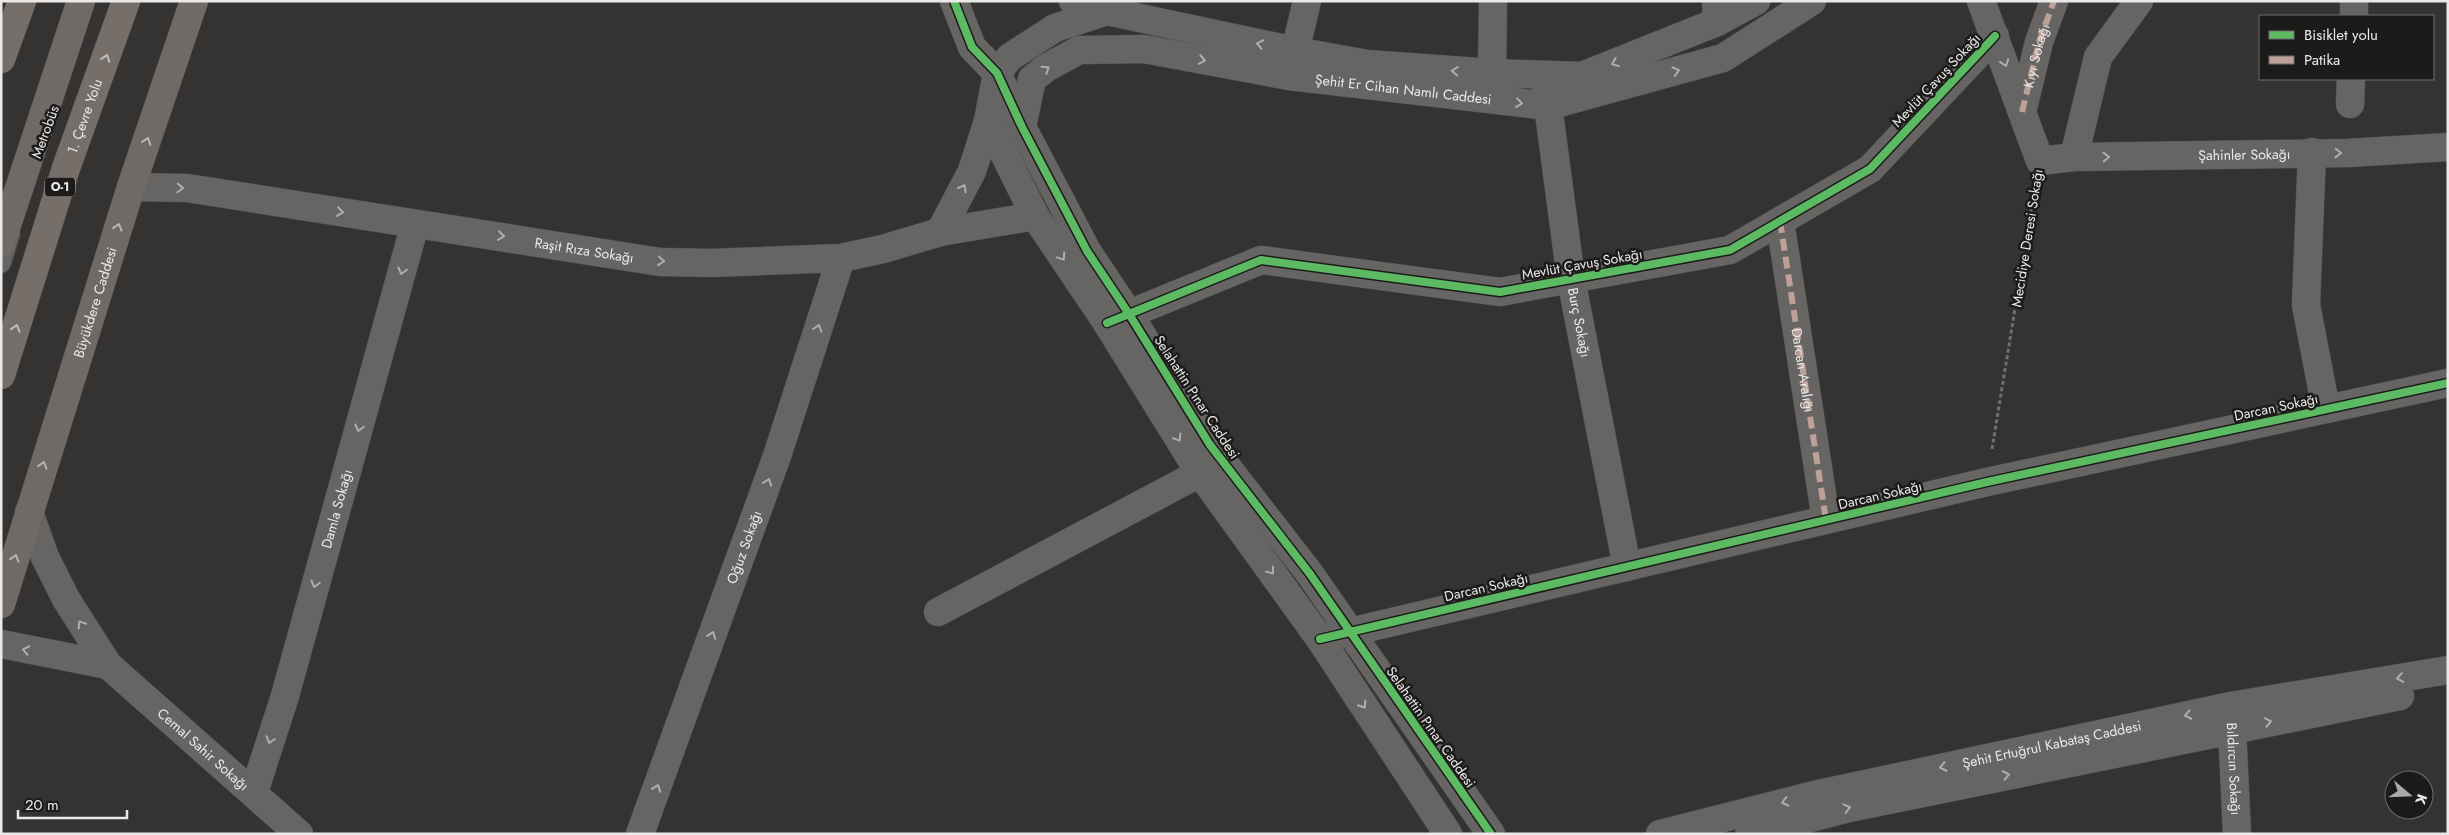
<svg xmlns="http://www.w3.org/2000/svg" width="2449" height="835" viewBox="0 0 2449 835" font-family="Jost,sans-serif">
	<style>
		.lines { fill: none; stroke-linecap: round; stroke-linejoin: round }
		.lane-casing { stroke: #525150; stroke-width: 21 }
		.street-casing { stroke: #525150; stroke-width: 29 }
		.secondary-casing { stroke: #525150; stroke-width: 29 }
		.primary-casing { stroke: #525150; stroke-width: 29 }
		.highway-casing { stroke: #525150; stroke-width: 29 }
		.path { stroke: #706e6e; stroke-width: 3; stroke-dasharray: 4 2.5; stroke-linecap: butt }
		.lane { stroke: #666564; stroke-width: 19 }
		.street { stroke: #666564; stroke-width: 28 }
		.secondary { stroke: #666564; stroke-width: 28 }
		.primary { stroke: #706a67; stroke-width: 28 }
		.highway { stroke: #766e68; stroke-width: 28 }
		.quiet { stroke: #bda197; stroke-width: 6; stroke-dasharray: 12 6; stroke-linecap: butt }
		.cycleway-casing { stroke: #1c1b1a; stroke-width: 11 }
		.cycleway { stroke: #5cba63; stroke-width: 8 }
		.oneway { stroke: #afaead }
		.oneway2 { stroke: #c2bebb }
		.oneway3 { stroke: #bab6b4 }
		.labels { text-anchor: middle; stroke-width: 5; stroke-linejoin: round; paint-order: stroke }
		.shield { fill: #1c1b1a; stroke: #adabaa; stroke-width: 1 }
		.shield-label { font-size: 12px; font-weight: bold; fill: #ebe9e8 }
		.street-label { font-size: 14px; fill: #ebe9e8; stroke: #1c1b1a }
	</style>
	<rect width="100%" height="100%" fill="#353332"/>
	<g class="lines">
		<g class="lane-casing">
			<path id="lane" d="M1 263 10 234"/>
		</g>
		<g class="street-casing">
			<g id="street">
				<path d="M1716 1 1717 22"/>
				<path id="s1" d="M1981 1 2040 161 2074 157 2348 153 2448 147"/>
				<path d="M2354 16V1"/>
				<path d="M1290 73 1307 1"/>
				<path d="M1492 73 1493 1"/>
				<path id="s2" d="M1544 75 1571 279 1627 567"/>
				<path d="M2350 104 2351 79"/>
				<path d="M2022 112 2039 42 2054 1"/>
				<path d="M2312 152 2306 305 2326 409"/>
				<path d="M2074 157 2098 57 2139 1"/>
				<path id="s3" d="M131 187 187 188 660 262 712 263 841 258 883 249 940 232 1035 216"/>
				<path id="s4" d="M1780 221 1826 520"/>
				<path d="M940 232 972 171 988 121"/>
				<path d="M1107 323 1261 260 1500 292 1730 250 1870 169 1995 36"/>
				<path d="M938 612 1200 473"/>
				<path d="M1320 639 1987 482 2448 383"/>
				<path id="s5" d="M2231 707 2237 834"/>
				<path id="s6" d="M254 792 285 696 415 224"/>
				<path id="s7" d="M640 834 777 456 841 258"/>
			</g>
		</g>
		<g class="secondary-casing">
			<g id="secondary">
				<path d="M954 1 972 47 997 73 1022 127 1087 251 1129 314 1210 445 1310 574 1491 834"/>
				<path d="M1073 1 1107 11 1295 51 1367 64 1492 73 1582 76 1717 22 1756 1"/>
				<path d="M1107 11 1055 28 1010 57 997 73 988 121 1035 216 1107 323 1200 473 1320 639 1448 834"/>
				<path id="s8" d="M1022 127 1032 79 1046 68 1079 50 1144 49 1289 76 1548 106 1723 58 1812 1"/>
				<path id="s9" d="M29 512 45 557 66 599 108 665 299 834"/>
				<path d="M1 644 108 665"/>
				<path id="s10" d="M1660 834 1814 795 2231 706 2448 670"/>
				<path d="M1749 834 1849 808 2400 696"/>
			</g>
		</g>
		<g class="primary-casing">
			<g id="primary">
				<path d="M1 243 81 1"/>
				<path id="s11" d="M1 604 131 187 194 1"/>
			</g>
		</g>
		<g class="highway-casing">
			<g id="highway">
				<path d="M1 59 22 1"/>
				<path id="s12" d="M1 375 66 168 126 1"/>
			</g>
		</g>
		<path class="path" d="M1992 449 2034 193"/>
		<use href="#lane" class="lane"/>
		<use href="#street" class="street"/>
		<use href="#secondary" class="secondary"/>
		<use href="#primary" class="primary"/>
		<use href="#highway" class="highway"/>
		<g class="quiet">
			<path id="s13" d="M2022 112 2039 42 2054 1"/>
			<path d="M1780 221 1826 520"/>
		</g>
		<g class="cycleway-casing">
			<g id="cycleway">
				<path d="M954 1 972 47 997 73 1022 127 1087 251 1129 314 1210 445 1310 574 1491 834"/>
				<path d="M1107 323 1261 260 1500 292 1730 250 1870 169 1995 36"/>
				<path d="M1320 639 1987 482 2448 383"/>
			</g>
		</g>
		<use href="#cycleway" class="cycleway"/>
	</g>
	<defs><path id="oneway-chevron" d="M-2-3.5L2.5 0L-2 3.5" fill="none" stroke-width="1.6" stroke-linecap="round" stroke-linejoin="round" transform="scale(1.25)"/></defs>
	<g class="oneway">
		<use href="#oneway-chevron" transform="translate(1260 44) rotate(-168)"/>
		<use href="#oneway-chevron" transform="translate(1202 60) rotate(11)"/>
		<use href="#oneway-chevron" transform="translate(1615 63) rotate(158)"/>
		<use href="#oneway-chevron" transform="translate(2005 63) rotate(70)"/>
		<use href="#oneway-chevron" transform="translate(1046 69) rotate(-33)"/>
		<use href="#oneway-chevron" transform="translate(1455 71) rotate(-176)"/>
		<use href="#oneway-chevron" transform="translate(1676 71) rotate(-15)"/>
		<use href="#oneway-chevron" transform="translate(1519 103) rotate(7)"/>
		<use href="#oneway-chevron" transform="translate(2338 153) rotate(1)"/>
		<use href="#oneway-chevron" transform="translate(2106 157) rotate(-1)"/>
		<use href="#oneway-chevron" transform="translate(180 188) rotate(2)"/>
		<use href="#oneway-chevron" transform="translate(963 188) rotate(-62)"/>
		<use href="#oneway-chevron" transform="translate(340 212) rotate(8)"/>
		<use href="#oneway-chevron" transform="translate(501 236) rotate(8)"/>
		<use href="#oneway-chevron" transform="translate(1062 257) rotate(56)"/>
		<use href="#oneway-chevron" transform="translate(661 261) rotate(5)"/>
		<use href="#oneway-chevron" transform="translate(402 271) rotate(105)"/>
		<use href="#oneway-chevron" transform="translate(818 328) rotate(-72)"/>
		<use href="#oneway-chevron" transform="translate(359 428) rotate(105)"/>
		<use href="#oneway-chevron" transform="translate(1178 438) rotate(58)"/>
		<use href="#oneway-chevron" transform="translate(768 482) rotate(-70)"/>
		<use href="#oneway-chevron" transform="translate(1271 571) rotate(54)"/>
		<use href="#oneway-chevron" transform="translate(315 584) rotate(105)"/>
		<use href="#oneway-chevron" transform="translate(81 624) rotate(-123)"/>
		<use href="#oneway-chevron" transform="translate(712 635) rotate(-70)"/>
		<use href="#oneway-chevron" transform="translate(26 650) rotate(-168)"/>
		<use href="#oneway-chevron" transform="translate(2400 678) rotate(171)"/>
		<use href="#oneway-chevron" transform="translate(1363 705) rotate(57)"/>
		<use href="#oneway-chevron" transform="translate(2188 715) rotate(168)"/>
		<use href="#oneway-chevron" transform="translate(2268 722) rotate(-11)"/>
		<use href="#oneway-chevron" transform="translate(270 740) rotate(108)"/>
		<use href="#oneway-chevron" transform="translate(1943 767) rotate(168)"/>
		<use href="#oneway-chevron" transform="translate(2006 775) rotate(-12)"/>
		<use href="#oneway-chevron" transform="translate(657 788) rotate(-70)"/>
		<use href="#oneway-chevron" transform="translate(1785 802) rotate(166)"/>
		<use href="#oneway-chevron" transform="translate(1847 808) rotate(-14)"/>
	</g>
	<g class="oneway2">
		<use href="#oneway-chevron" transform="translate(106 58) rotate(-70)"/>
		<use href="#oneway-chevron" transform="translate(16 328) rotate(-73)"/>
	</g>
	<g class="oneway3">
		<use href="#oneway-chevron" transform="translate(147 141) rotate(-71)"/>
		<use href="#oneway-chevron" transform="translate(118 227) rotate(-73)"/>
		<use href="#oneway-chevron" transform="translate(43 465) rotate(-73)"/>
		<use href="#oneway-chevron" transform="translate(15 558) rotate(-73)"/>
	</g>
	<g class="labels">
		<rect class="shield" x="45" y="177.5" width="30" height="19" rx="4"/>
		<g class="shield-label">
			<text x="60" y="191">O-1</text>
		</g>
		<g class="street-label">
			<text dy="5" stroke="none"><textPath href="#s13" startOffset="58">Kıyı Sokağı</textPath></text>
			<text transform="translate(1936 80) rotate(-47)" y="5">Mevlüt Çavuş Sokağı</text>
			<text dy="5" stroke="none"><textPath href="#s8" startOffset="432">Şehit Er Cihan Namlı Caddesi</textPath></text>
			<text dy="5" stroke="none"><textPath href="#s12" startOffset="272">1. Çevre Yolu</textPath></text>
			<text transform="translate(45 132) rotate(-70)" y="5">Metrobüs</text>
			<text dy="5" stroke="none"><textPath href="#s1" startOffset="375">Şahinler Sokağı</textPath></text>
			<text transform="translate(2027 238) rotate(-81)" y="5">Mecidiye Deresi Sokağı</text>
			<text dy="5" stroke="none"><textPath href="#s3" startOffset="458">Raşit Rıza Sokağı</textPath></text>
			<text transform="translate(1582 264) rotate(-10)" y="5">Mevlüt Çavuş Sokağı</text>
			<text dy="5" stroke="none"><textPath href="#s11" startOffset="316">Büyükdere Caddesi</textPath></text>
			<text dy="5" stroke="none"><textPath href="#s2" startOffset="250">Burç Sokağı</textPath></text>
			<text dy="5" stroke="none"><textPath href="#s4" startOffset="151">Darcan Aralığı</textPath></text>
			<text transform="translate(1197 397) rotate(57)" y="5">Selahattin Pınar Caddesi</text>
			<text transform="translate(2276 407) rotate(-12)" y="5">Darcan Sokağı</text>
			<text transform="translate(1880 495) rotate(-13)" y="5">Darcan Sokağı</text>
			<text dy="5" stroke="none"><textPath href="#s6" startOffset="295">Damla Sokağı</textPath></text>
			<text dy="5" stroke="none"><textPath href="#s7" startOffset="305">Oğuz Sokağı</textPath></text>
			<text transform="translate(1486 587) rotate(-13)" y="5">Darcan Sokağı</text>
			<text transform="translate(1431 727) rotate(55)" y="5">Selahattin Pınar Caddesi</text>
			<text dy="5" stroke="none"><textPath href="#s10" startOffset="402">Şehit Ertuğrul Kabataş Caddesi</textPath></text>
			<text dy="5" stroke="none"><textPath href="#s9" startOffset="300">Cemal Sahir Sokağı</textPath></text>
			<text dy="5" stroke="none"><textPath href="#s5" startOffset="62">Bıldırcın Sokağı</textPath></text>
		</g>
	</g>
	<rect width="2449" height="835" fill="none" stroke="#ebe9e8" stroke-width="5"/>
	<rect x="2259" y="15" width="175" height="65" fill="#1c1b1a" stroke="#6f6d6c"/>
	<rect x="2269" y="31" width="25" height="8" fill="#5cba63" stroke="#6f6d6c"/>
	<text x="2304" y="40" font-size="15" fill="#ebe9e8">Bisiklet yolu</text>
	<rect x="2269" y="56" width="25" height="8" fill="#bda197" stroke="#6f6d6c"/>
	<text x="2304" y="65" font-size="15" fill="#ebe9e8">Patika</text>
	<g transform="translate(2409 795) rotate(109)"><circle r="24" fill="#1c1b1a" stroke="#6f6d6c"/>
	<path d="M0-4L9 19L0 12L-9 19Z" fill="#aba9a8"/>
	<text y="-8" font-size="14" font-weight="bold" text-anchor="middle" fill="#ebe9e8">K</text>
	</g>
	<path d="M18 810v8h109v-8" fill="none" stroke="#ebe9e8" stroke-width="2.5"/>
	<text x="25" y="810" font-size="15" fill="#ebe9e8" stroke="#1c1b1a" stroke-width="4" paint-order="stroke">20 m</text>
</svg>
